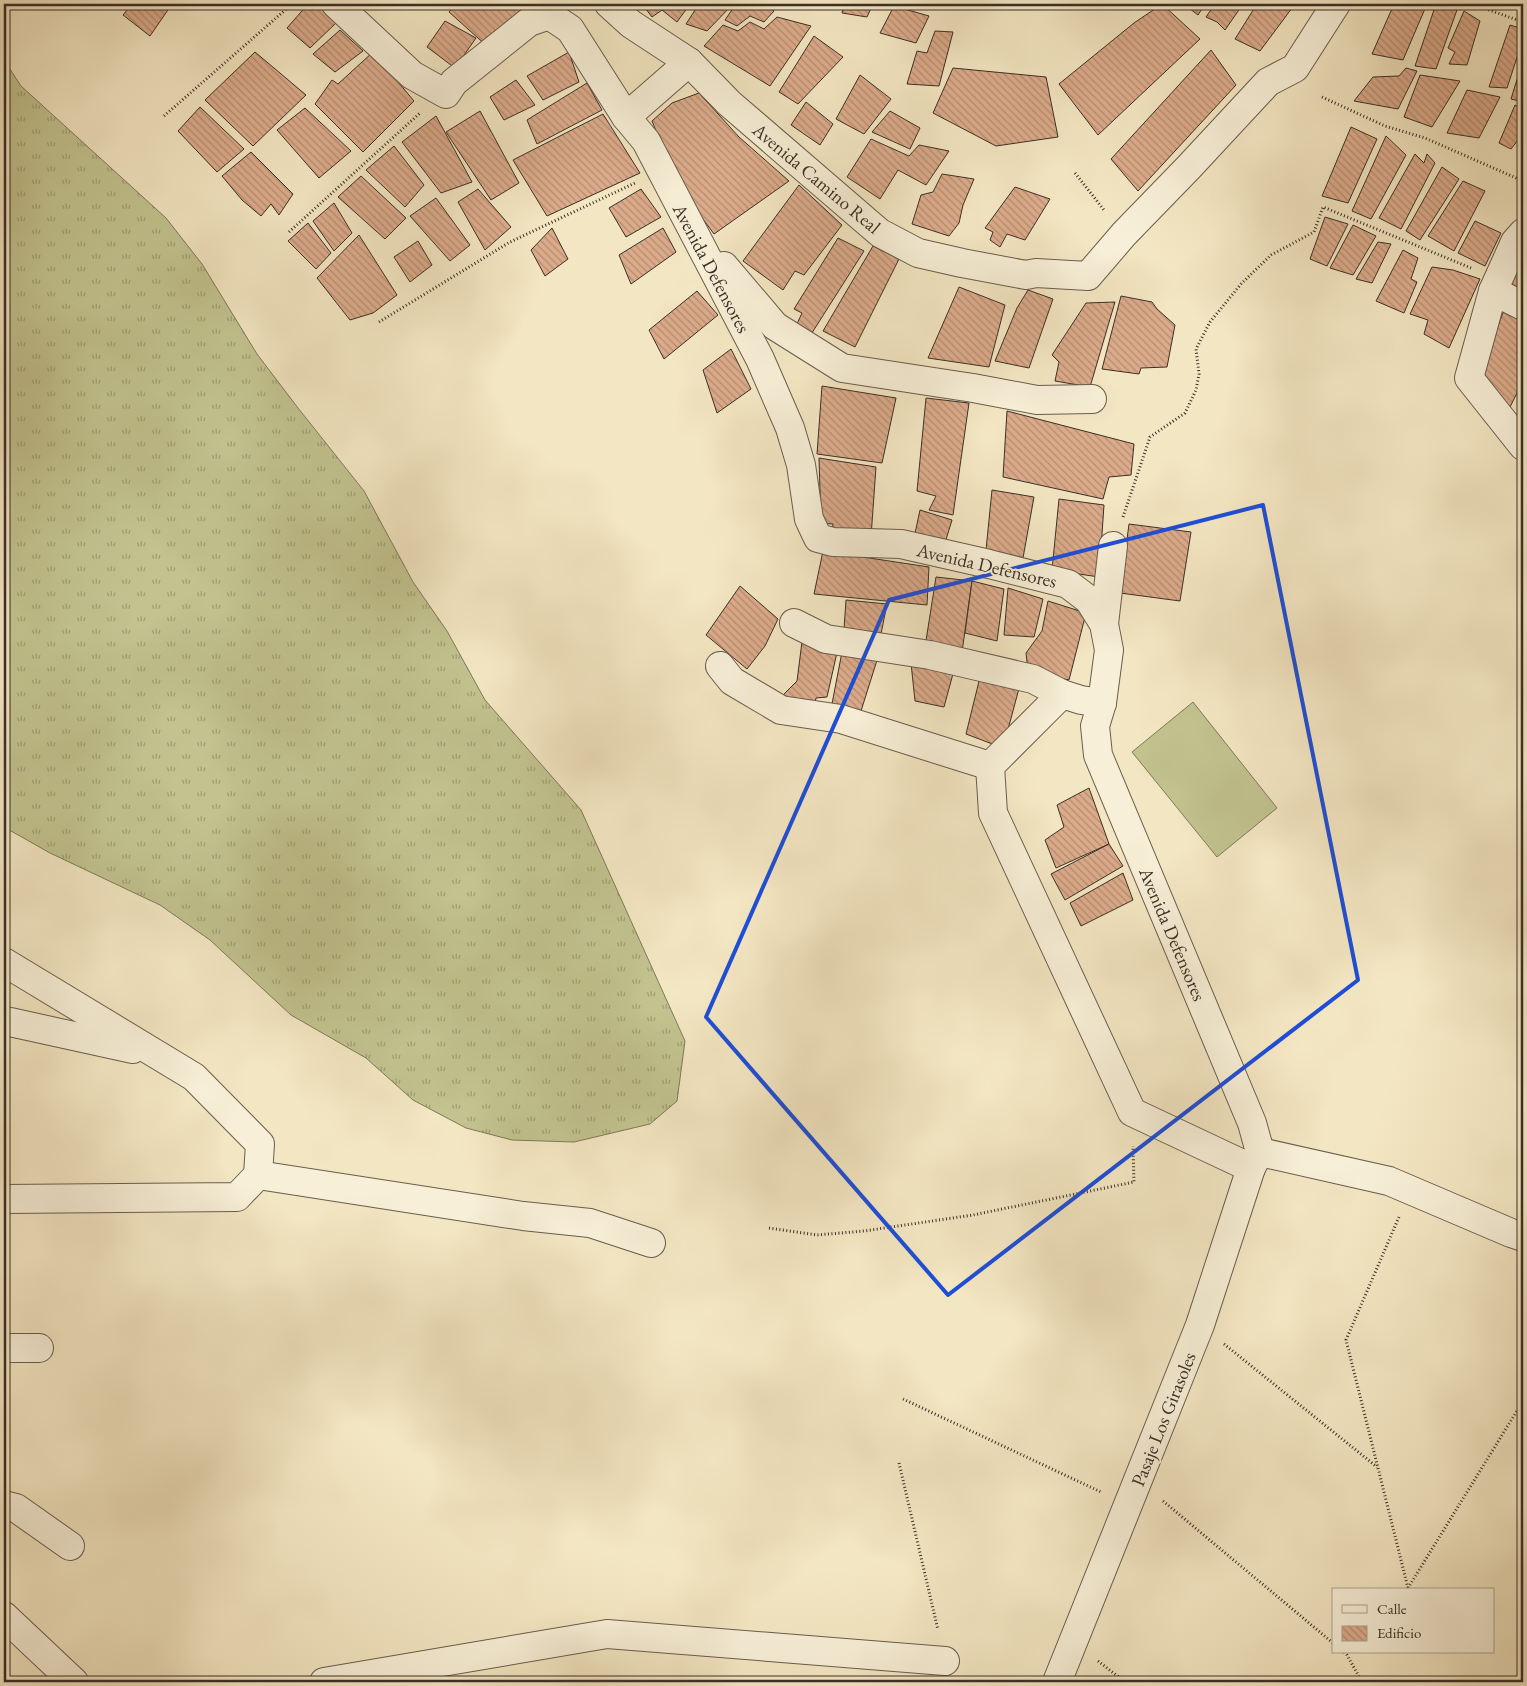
<svg xmlns="http://www.w3.org/2000/svg" width="1527" height="1686" viewBox="0 0 1527 1686" font-family="'EB Garamond',serif">
	<style>
		.grass { fill: url(#grass-tufts); stroke: #7e795a }
		.pitch { fill: #c2c38f; stroke: #7e795a }
		.building { fill: url(#building-back-hatch); stroke: #3b2f26 }
		.lines { fill: none; stroke-linecap: round; stroke-linejoin: round }
		.minor-casing { stroke: #695d4d; stroke-width: 30 }
		.path { stroke: #3b2f26; stroke-width: 3; stroke-dasharray: 1 2.5; stroke-linecap: butt }
		.minor { stroke: #f7efd7; stroke-width: 28 }
		.marked { fill: none; stroke: #1d4ed8; stroke-width: 4; stroke-linejoin: round }
		.labels { text-anchor: middle; stroke-width: 4; stroke-linejoin: round; paint-order: stroke }
		.street-label { font-size: 19px; fill: #3b2f26; stroke: #f7efd7 }
	</style>
	<defs>
		<pattern id="grass-tufts" width="24" height="20" patternUnits="userSpaceOnUse" patternTransform="scale(1.25)"><rect width="24" height="20" fill="#c2c38f"/><path d="M3 7l-1-3M5 7V3M7 7l1-3M15 17l-1-3M17 17v-4M19 17l1-3" fill="none" stroke="#9f9f75"/></pattern>
		<pattern id="building-back-hatch" width="6" height="6" patternUnits="userSpaceOnUse" patternTransform="scale(1.25)"><rect width="6" height="6" fill="#dcab8b"/><path d="M-1 5l2 2M0 0l6 6M5-1l2 2" fill="none" stroke="#b48c71"/></pattern>
	</defs>
	<rect width="100%" height="100%" fill="#f3e6c2"/>
	<filter id="stains"><feTurbulence type="fractalNoise" baseFrequency=".004" numOctaves="4"/><feColorMatrix values="0 0 0 0 .2 0 0 0 0 .09 0 0 0 0 .02 0 0 0 .5 -.17"/></filter>
	<radialGradient id="worn" r=".72"><stop offset=".6" stop-color="#630" stop-opacity="0"/><stop offset="1" stop-color="#630" stop-opacity=".3"/></radialGradient>
	<path class="grass" d="M4 60 21 86 166 218 202 264 257 354 298 408 364 491 413 582 447 631 485 700 581 810 685 1041 677 1101 650 1124 574 1142 512 1140 466 1128 413 1100 366 1058 291 1015 210 940 160 905 50 853 4 827Z"/>
	<path class="pitch" d="M1193 702 1277 808 1217 857 1132 752Z"/>
	<g class="building">
		<path d="M132 4H172L150 36 123 15Z"/>
		<path d="M308 4H319L337 22 310 48 287 28Z"/>
		<path d="M456 4H526L527 5 488 47 449 12Z"/>
		<path d="M642 4H690L677 22 662 10 652 17Z"/>
		<path d="M699 4H733L707 31 686 24Z"/>
		<path d="M736 4H764L774 11 764 22 750 16 737 26 725 20Z"/>
		<path d="M844 4H873L867 17 842 13Z"/>
		<path d="M1162 4 1200 39 1098 135 1059 84 1134 23Z"/>
		<path d="M1186 4H1205L1198 15 1185 5Z"/>
		<path d="M1215 4H1243L1225 30 1217 22 1206 17Z"/>
		<path d="M1259 4H1295L1260 51 1235 39 1255 7Z"/>
		<path d="M1394 4H1427L1403 60 1372 54Z"/>
		<path d="M1436 4 1458 7 1436 69 1415 66Z"/>
		<path d="M894 6 929 16 916 43 880 33Z"/>
		<path d="M1464 11 1480 21 1467 65 1449 64 1455 52 1448 48Z"/>
		<path d="M777 17 811 26 770 86 704 46 723 25 738 31 750 22 764 29Z"/>
		<path d="M445 21 476 38 455 68 427 47Z"/>
		<path d="M1510 25 1523 29V39L1507 88 1489 87Z"/>
		<path d="M340 30 363 51 335 72 313 54Z"/>
		<path d="M935 31 953 32 939 86 907 84 917 51 927 53Z"/>
		<path d="M814 36 843 57 798 104 779 92Z"/>
		<path d="M1211 50 1236 85 1138 191 1111 159Z"/>
		<path d="M255 52 306 95 253 146 205 100Z"/>
		<path d="M373 52 414 101 363 152 315 104 332 80 338 84Z"/>
		<path d="M569 52 579 82 543 100 527 76Z"/>
		<path d="M1523 60V102L1511 99Z"/>
		<path d="M953 68 1046 77 1058 137 996 146 933 113Z"/>
		<path d="M1406 68 1417 71 1398 109 1354 101 1373 77 1399 76Z"/>
		<path d="M860 75 891 99 864 134 836 119Z"/>
		<path d="M1420 75 1460 81 1432 127 1404 117Z"/>
		<path d="M516 80 535 105 504 120 490 97Z"/>
		<path d="M587 83 602 110 537 144 527 120Z"/>
		<path d="M1467 90 1500 97 1479 138 1447 133Z"/>
		<path d="M699 93 739 137 789 181 714 234 678 185 652 121 672 103Z"/>
		<path d="M806 102 833 124 820 145 791 125Z"/>
		<path d="M1515 105 1523 109V143L1518 140 1511 149 1499 143Z"/>
		<path d="M200 107 244 149 217 172 178 131Z"/>
		<path d="M305 108 351 151 319 178 277 130Z"/>
		<path d="M480 111 519 183 491 200 446 132Z"/>
		<path d="M890 111 920 128 910 149 872 132Z"/>
		<path d="M603 114 640 173 547 216 513 160Z"/>
		<path d="M436 116 472 182 441 193 402 142Z"/>
		<path d="M1351 127 1377 139 1348 203 1322 196Z"/>
		<path d="M1386 136 1406 155 1371 219 1352 211Z"/>
		<path d="M871 139 909 156 919 145 949 151 926 185 898 170 880 199 847 177Z"/>
		<path d="M394 146 424 185 405 207 366 170Z"/>
		<path d="M251 152 293 194 279 215 271 204 261 216 242 200 222 176Z"/>
		<path d="M1415 154 1424 163 1427 154 1435 163 1401 229 1379 218Z"/>
		<path d="M1442 167 1459 179 1420 240 1406 231Z"/>
		<path d="M942 174 974 179 963 205 959 223 949 236 912 224 921 195 933 192Z"/>
		<path d="M361 176 406 218 385 239 338 197Z"/>
		<path d="M1463 181 1485 191 1454 251 1428 236Z"/>
		<path d="M799 185 842 225 804 275 795 271 783 290 743 261Z"/>
		<path d="M1015 187 1050 199 1025 240 1007 234 1000 247 990 240 993 232 985 228Z"/>
		<path d="M478 189 511 227 485 250 458 202Z"/>
		<path d="M641 189 661 217 626 237 609 208Z"/>
		<path d="M436 198 470 245 450 261 410 216Z"/>
		<path d="M334 203 352 233 334 251 313 221Z"/>
		<path d="M1325 217 1348 224 1327 266 1310 259Z"/>
		<path d="M1475 221 1501 233 1485 266 1458 253Z"/>
		<path d="M308 223 331 253 316 269 288 241Z"/>
		<path d="M1353 225 1376 236 1353 275 1330 268Z"/>
		<path d="M552 228 568 259 545 276 531 250Z"/>
		<path d="M663 228 676 252 631 284 619 255Z"/>
		<path d="M359 235 397 295 373 313 350 320 317 278Z"/>
		<path d="M838 238 864 251 810 336 796 326 802 313 794 309Z"/>
		<path d="M418 241 432 265 410 282 394 257Z"/>
		<path d="M1378 242 1391 244 1372 283 1356 279Z"/>
		<path d="M873 246 899 259 855 347 823 331Z"/>
		<path d="M1403 250 1418 258 1411 279 1417 282 1404 313 1376 301Z"/>
		<path d="M1523 262V295L1507 289 1517 268Z"/>
		<path d="M1432 267 1453 270 1480 279 1449 348 1424 334 1428 320 1410 314Z"/>
		<path d="M959 287 1005 305 989 367 928 358Z"/>
		<path d="M1028 290 1053 299 1029 368 995 361 1017 308Z"/>
		<path d="M697 291 718 315 664 359 649 330Z"/>
		<path d="M1121 296 1152 302 1157 309 1175 325 1167 367 1141 368 1139 374 1102 369Z"/>
		<path d="M1115 302 1090 387 1055 381 1059 362 1052 355 1086 303Z"/>
		<path d="M1507 302 1523 311V381L1510 407 1481 371Z"/>
		<path d="M731 349 751 389 717 413 703 370Z"/>
		<path d="M822 386 896 398 882 463 817 454Z"/>
		<path d="M926 398 969 403 953 515 929 510 936 496 917 491Z"/>
		<path d="M1007 411 1134 444 1131 475 1109 477 1103 499 1003 477Z"/>
		<path d="M819 458 876 467 871 537 832 535 833 524 821 523Z"/>
		<path d="M992 490 1034 497 1023 558 986 550Z"/>
		<path d="M1059 499 1104 505 1099 577 1052 570Z"/>
		<path d="M920 510 952 520 944 546 914 538Z"/>
		<path d="M1129 524 1191 532 1180 601 1120 593Z"/>
		<path d="M823 551 929 567 927 605 814 594Z"/>
		<path d="M936 577 972 581 961 659 925 647Z"/>
		<path d="M972 581 1004 589 997 641 965 633Z"/>
		<path d="M740 586 778 619 765 646 747 669 706 635Z"/>
		<path d="M1008 588 1043 599 1034 637 1004 635Z"/>
		<path d="M846 600 887 604 881 634 844 629Z"/>
		<path d="M1048 601 1086 613 1069 680 1028 671 1026 653 1042 631Z"/>
		<path d="M803 634 838 648 827 697 816 698 814 707 781 697 797 681Z"/>
		<path d="M842 652 878 657 861 711 831 709Z"/>
		<path d="M911 663 954 670 944 707 915 701Z"/>
		<path d="M981 673 1021 681 1003 748 966 734Z"/>
		<path d="M1089 788 1109 844 1056 868 1045 840 1064 827 1057 805Z"/>
		<path d="M1109 844 1123 866 1065 900 1051 874Z"/>
		<path d="M1123 873 1133 900 1081 926 1070 903Z"/>
	</g>
	<g class="lines">
		<g class="minor-casing">
			<g id="minor">
				<path d="M336 4 412 75 446 94 454 82 529 22 549 15 570 29 626 117 646 141 760 359 790 428 801 465 809 519 818 538 833 542 901 544 989 564 1068 584 1089 600 1104 624 1109 650 1102 703 1095 726 1098 755 1252 1123 1260 1152"/>
				<path d="M609 4 631 24 689 62 729 103 880 233 918 253 962 263 1026 275 1036 273 1088 276 1124 234 1189 167 1268 82 1295 68 1336 4"/>
				<path d="M626 117 689 62"/>
				<path d="M1523 233 1515 242 1493 291 1469 378 1523 446"/>
				<path d="M724 266 775 326 842 368 973 388 1037 400 1092 399"/>
				<path d="M1493 291 1523 306"/>
				<path d="M794 623 826 639 930 655 1033 679 1062 694"/>
				<path d="M1104 624 1113 546"/>
				<path d="M720 666 732 681 781 710 841 719 990 766"/>
				<path d="M1102 703 1081 700 1062 694 990 766 993 813 1132 1112 1251 1168"/>
				<path d="M4 962 194 1077 260 1144 258 1175 237 1197 4 1199"/>
				<path d="M4 1022H10L133 1049"/>
				<path d="M1260 1152 1389 1181 1511 1233 1523 1237"/>
				<path d="M258 1175 523 1216 590 1223 651 1243"/>
				<path d="M4 1348H39"/>
				<path d="M4 1505 16 1508 70 1546"/>
				<path d="M4 1616 74 1682"/>
				<path d="M324 1682 607 1634 945 1661"/>
				<path d="M1057 1682 1200 1325 1251 1168 1259 1153"/>
			</g>
		</g>
		<g class="path">
			<path d="M1472 4 1523 22"/>
			<path d="M1322 97 1385 126 1425 138 1523 181"/>
			<path d="M164 116 292 4"/>
			<path d="M1075 173 1104 210"/>
			<path d="M289 232 420 113"/>
			<path d="M379 322 510 242 635 183"/>
			<path d="M1123 517 1150 437 1185 413 1196 390 1199 374 1196 349 1210 322 1241 284 1271 255 1314 232 1323 207 1471 268"/>
			<path d="M1399 1217 1346 1340 1408 1588"/>
			<path d="M769 1228 817 1235 864 1231 973 1215 1134 1182 1133 1146"/>
			<path d="M1224 1344 1377 1467"/>
			<path d="M903 1399 1101 1492"/>
			<path d="M899 1463 938 1630"/>
			<path d="M1163 1501 1333 1643"/>
			<path d="M1408 1588 1523 1401"/>
			<path d="M1344 1652 1347 1655 1362 1682"/>
			<path d="M1098 1661 1125 1682"/>
		</g>
		<use href="#minor" class="minor"/>
	</g>
	<path class="marked" d="M1263 505 1358 980 948 1295 706 1017 889 600Z"/>
	<g class="labels">
		<g class="street-label">
			<text transform="translate(817 178) rotate(40)" y="7">Avenida Camino Real</text>
			<text transform="translate(712 268) rotate(62)" y="7">Avenida Defensores</text>
			<text transform="translate(987 565) rotate(13)" y="7">Avenida Defensores</text>
			<text transform="translate(1173 934) rotate(67)" y="7">Avenida Defensores</text>
			<text transform="translate(1163 1419) rotate(-68)" y="7">Pasaje Los Girasoles</text>
		</g>
	</g>
	<rect width="1527" height="1686" fill="none" stroke="#f3e6c2" stroke-width="20"/>
	<rect x="5" y="5" width="1517" height="1676" fill="none" stroke="#3b2f26" stroke-width="2.5"/>
	<rect x="10" y="10" width="1507" height="1666" fill="none" stroke="#3b2f26"/>
	<rect x="1332" y="1588" width="162" height="65" fill="#f7efd7" stroke="#aca290"/>
	<rect x="1342" y="1605" width="25" height="8" fill="#f7efd7" stroke="#aca290"/>
	<text x="1377" y="1614" font-size="15" fill="#3b2f26">Calle</text>
	<rect x="1342" y="1626" width="25" height="15" fill="url(#building-back-hatch)" stroke="#aca290"/>
	<text x="1377" y="1638" font-size="15" fill="#3b2f26">Edificio</text>
	<rect width="100%" height="100%" filter="url(#stains)"/>
	<rect width="100%" height="100%" fill="url(#worn)"/>
</svg>
